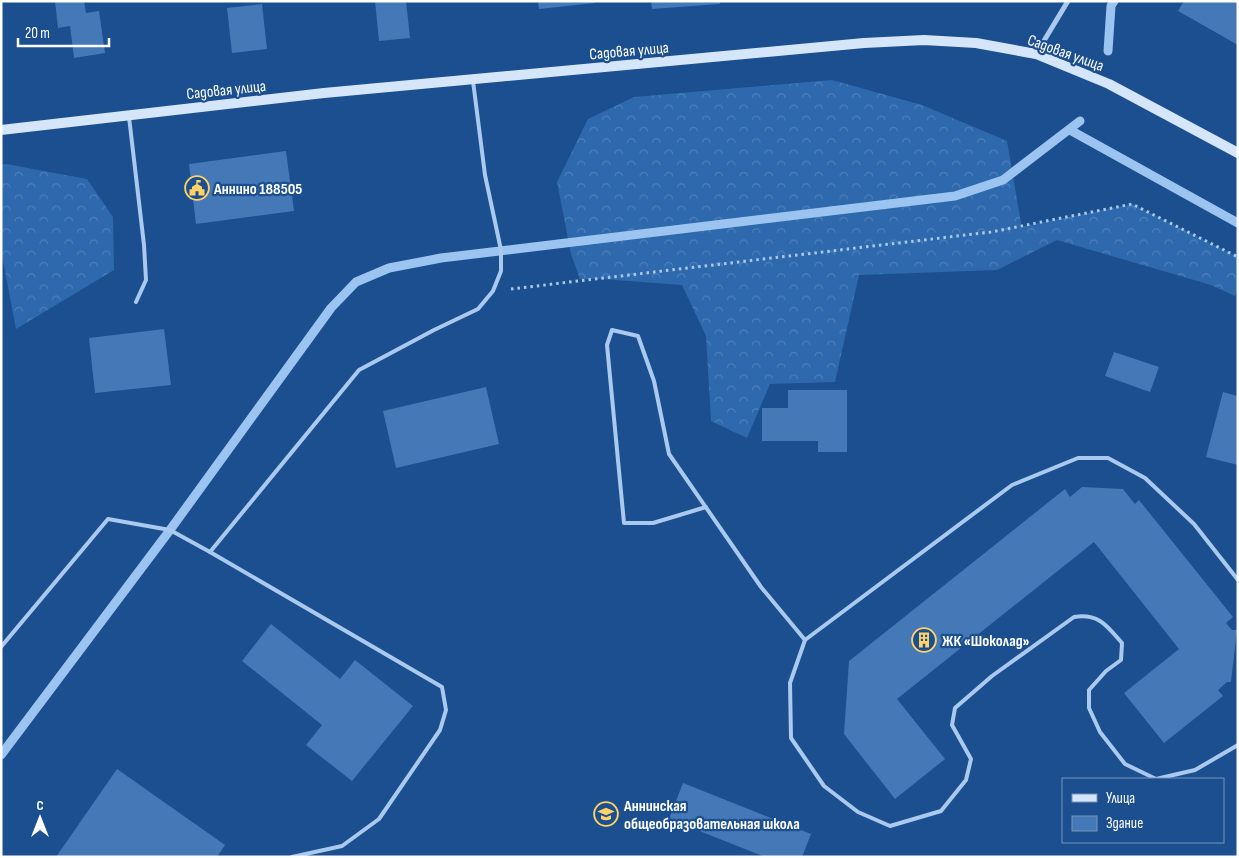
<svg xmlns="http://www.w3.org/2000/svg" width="1239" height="858" viewBox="0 0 1239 858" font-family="'Sofia Sans Condensed',sans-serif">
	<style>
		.forest { fill: url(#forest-crowns) }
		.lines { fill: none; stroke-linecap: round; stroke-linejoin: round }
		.stream { stroke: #9cc4f0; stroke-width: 9 }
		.building { fill: #4478b7 }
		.path { stroke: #a9c9ee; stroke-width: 3; stroke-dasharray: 2.5 4; stroke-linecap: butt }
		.lane { stroke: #a9c9ee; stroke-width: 4 }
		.street { stroke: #a9c9ee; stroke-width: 5 }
		.secondary { stroke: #d6e6fa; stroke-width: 10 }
		.labels { text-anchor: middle; stroke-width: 4.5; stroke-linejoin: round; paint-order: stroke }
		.street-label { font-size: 16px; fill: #fff; stroke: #1b4f8f }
		.poi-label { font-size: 16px; font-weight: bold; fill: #fff; stroke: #1b4f8f; text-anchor: start }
	</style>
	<defs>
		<pattern id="forest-crowns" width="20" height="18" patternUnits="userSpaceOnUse" patternTransform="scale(1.25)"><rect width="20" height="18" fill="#2e69ad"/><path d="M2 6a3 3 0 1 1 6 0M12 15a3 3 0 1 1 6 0" fill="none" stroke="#4d80b9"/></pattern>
	</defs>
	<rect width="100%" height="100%" fill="#1b4f8f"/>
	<g class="forest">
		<path d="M832 80 922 105 1007 141 1021 223 1020 227 1132 204 1238 257V290L1235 296 1211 285 1057 240 997 270 859 275 835 382 770 384 747 438 711 421 706 336 682 285 602 279H580L571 254 557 182 588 119 634 97Z"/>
		<path d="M6 164 87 179 113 217 114 270 16 329 1 250V165Z"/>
	</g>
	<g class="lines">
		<g class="stream">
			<path d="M1108 51 1111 6 1114 1"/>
			<path d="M1070 130 1238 223"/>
			<path d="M1 755 170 530 331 308 356 282 389 268 441 258 955 196 1003 180 1080 121"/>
		</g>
	</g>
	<g class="building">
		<path d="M55 1H84L86 13 99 11 105 53 74 58 70 26 58 28Z"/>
		<path d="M375 1H406L410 38 379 41Z"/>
		<path d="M538 1H595V3L539 9Z"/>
		<path d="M651 1H720V4L652 9Z"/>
		<path d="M1184 1H1238V45L1178 11Z"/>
		<path d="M262 4 267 49 232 53 227 8Z"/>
		<path d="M286 151 294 211 196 224 189 164Z"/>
		<path d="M164 329 171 385 95 393 89 338Z"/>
		<path d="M1114 352 1159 367 1150 392 1105 376Z"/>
		<path d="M486 387 499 444 396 468 383 411Z"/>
		<path d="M788 390H847V452H818V441H762V408H788Z"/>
		<path d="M1223 392 1238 396V465L1206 457Z"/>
		<path d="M1082 487 1123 489 1135 504 1139 500 1233 617 1226 623 1232 630H1237L1231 682H1227L1218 690 1223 696 1164 743 1124 693 1179 649 1094 542 897 699 945 759 895 799 844 734 849 661 1065 489 1070 497Z"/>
		<path d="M271 624 340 679 355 660 413 706 352 781 306 745 322 725 242 661Z"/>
		<path d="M117 769 225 845 217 857H56Z"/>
		<path d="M683 783 811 834 802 857H765L669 819Z"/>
	</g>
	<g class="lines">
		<path class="path" d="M511 289 991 232 1132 204 1238 257"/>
		<g class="lane">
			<path d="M129 117 144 245 146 280 136 302"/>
			<path d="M706 507 653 523H624L607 345 612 330 638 336 654 381 669 454 761 587 805 640"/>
			<path d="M210 552 359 370 434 330 478 309 493 291 501 271V250L485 175 473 81"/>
			<path d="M1238 580 1194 524 1145 478 1108 458H1078L1012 485 805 640 790 683 791 738 824 786 858 812 890 826 941 811 966 780 971 759 952 725 955 708 992 676 1074 617C1099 613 1107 626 1122 643L1121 660 1106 671 1089 690V708L1100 732 1125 764 1156 779 1195 770 1238 745"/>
			<path d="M1 647 108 519 170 530 210 552 442 687 446 710 440 730 379 819 342 846 292 857"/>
		</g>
		<path class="street" d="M1036 54 1068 1"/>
		<path class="secondary" d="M1 130 324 93 864 43 924 40 976 43 1036 54 1109 84 1238 153"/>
	</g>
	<defs>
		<g id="civic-ring" transform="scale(1.25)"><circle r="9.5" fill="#1b4f8f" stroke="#ffd166" stroke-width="1.5"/><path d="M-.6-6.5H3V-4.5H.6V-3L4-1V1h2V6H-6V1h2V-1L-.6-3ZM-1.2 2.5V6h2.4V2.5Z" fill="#ffd166"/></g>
		<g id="building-ring" transform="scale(1.25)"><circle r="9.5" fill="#1b4f8f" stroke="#ffd166" stroke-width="1.5"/><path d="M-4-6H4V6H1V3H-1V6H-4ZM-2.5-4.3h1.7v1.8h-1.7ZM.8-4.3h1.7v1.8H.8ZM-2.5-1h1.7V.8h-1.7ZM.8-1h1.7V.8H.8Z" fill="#ffd166"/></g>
		<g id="school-ring" transform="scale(1.25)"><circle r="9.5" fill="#1b4f8f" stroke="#ffd166" stroke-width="1.5"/><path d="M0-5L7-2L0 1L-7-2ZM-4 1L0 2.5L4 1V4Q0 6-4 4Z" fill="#ffd166"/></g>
	</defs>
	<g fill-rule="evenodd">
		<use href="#civic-ring" x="197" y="188"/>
		<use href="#building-ring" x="924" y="640"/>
		<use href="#school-ring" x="606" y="814"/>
	</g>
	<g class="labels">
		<g class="street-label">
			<text transform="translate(629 50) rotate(-5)" y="6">Садовая улица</text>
			<text transform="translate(1066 52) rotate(20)" y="6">Садовая улица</text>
			<text transform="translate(226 89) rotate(-6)" y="6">Садовая улица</text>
		</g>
		<g class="poi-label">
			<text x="214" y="194">Аннино 188505</text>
			<text x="942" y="646">ЖК «Шоколад»</text>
			<text x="624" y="811">Аннинская<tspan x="624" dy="18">общеобразовательная школа</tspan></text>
		</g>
	</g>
	<rect width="1239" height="858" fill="none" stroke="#ffffff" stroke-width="5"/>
	<rect x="1062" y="778" width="162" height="65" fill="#1b4f8f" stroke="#7695bc"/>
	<rect x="1072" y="794" width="25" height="8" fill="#d6e6fa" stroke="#7695bc"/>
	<text x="1106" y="803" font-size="15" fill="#ffffff">Улица</text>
	<rect x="1072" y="816" width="25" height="15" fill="#4478b7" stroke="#7695bc"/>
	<text x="1106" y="828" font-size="15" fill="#ffffff">Здание</text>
	<g transform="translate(40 818)" stroke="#1b4f8f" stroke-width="4" paint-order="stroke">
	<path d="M0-4L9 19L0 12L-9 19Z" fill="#ffffff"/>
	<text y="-8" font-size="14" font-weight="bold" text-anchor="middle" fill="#ffffff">С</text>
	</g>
	<path d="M18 38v8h91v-8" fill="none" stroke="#ffffff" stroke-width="2.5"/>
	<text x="25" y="38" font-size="15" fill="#ffffff" stroke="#1b4f8f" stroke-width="4" paint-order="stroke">20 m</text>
</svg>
